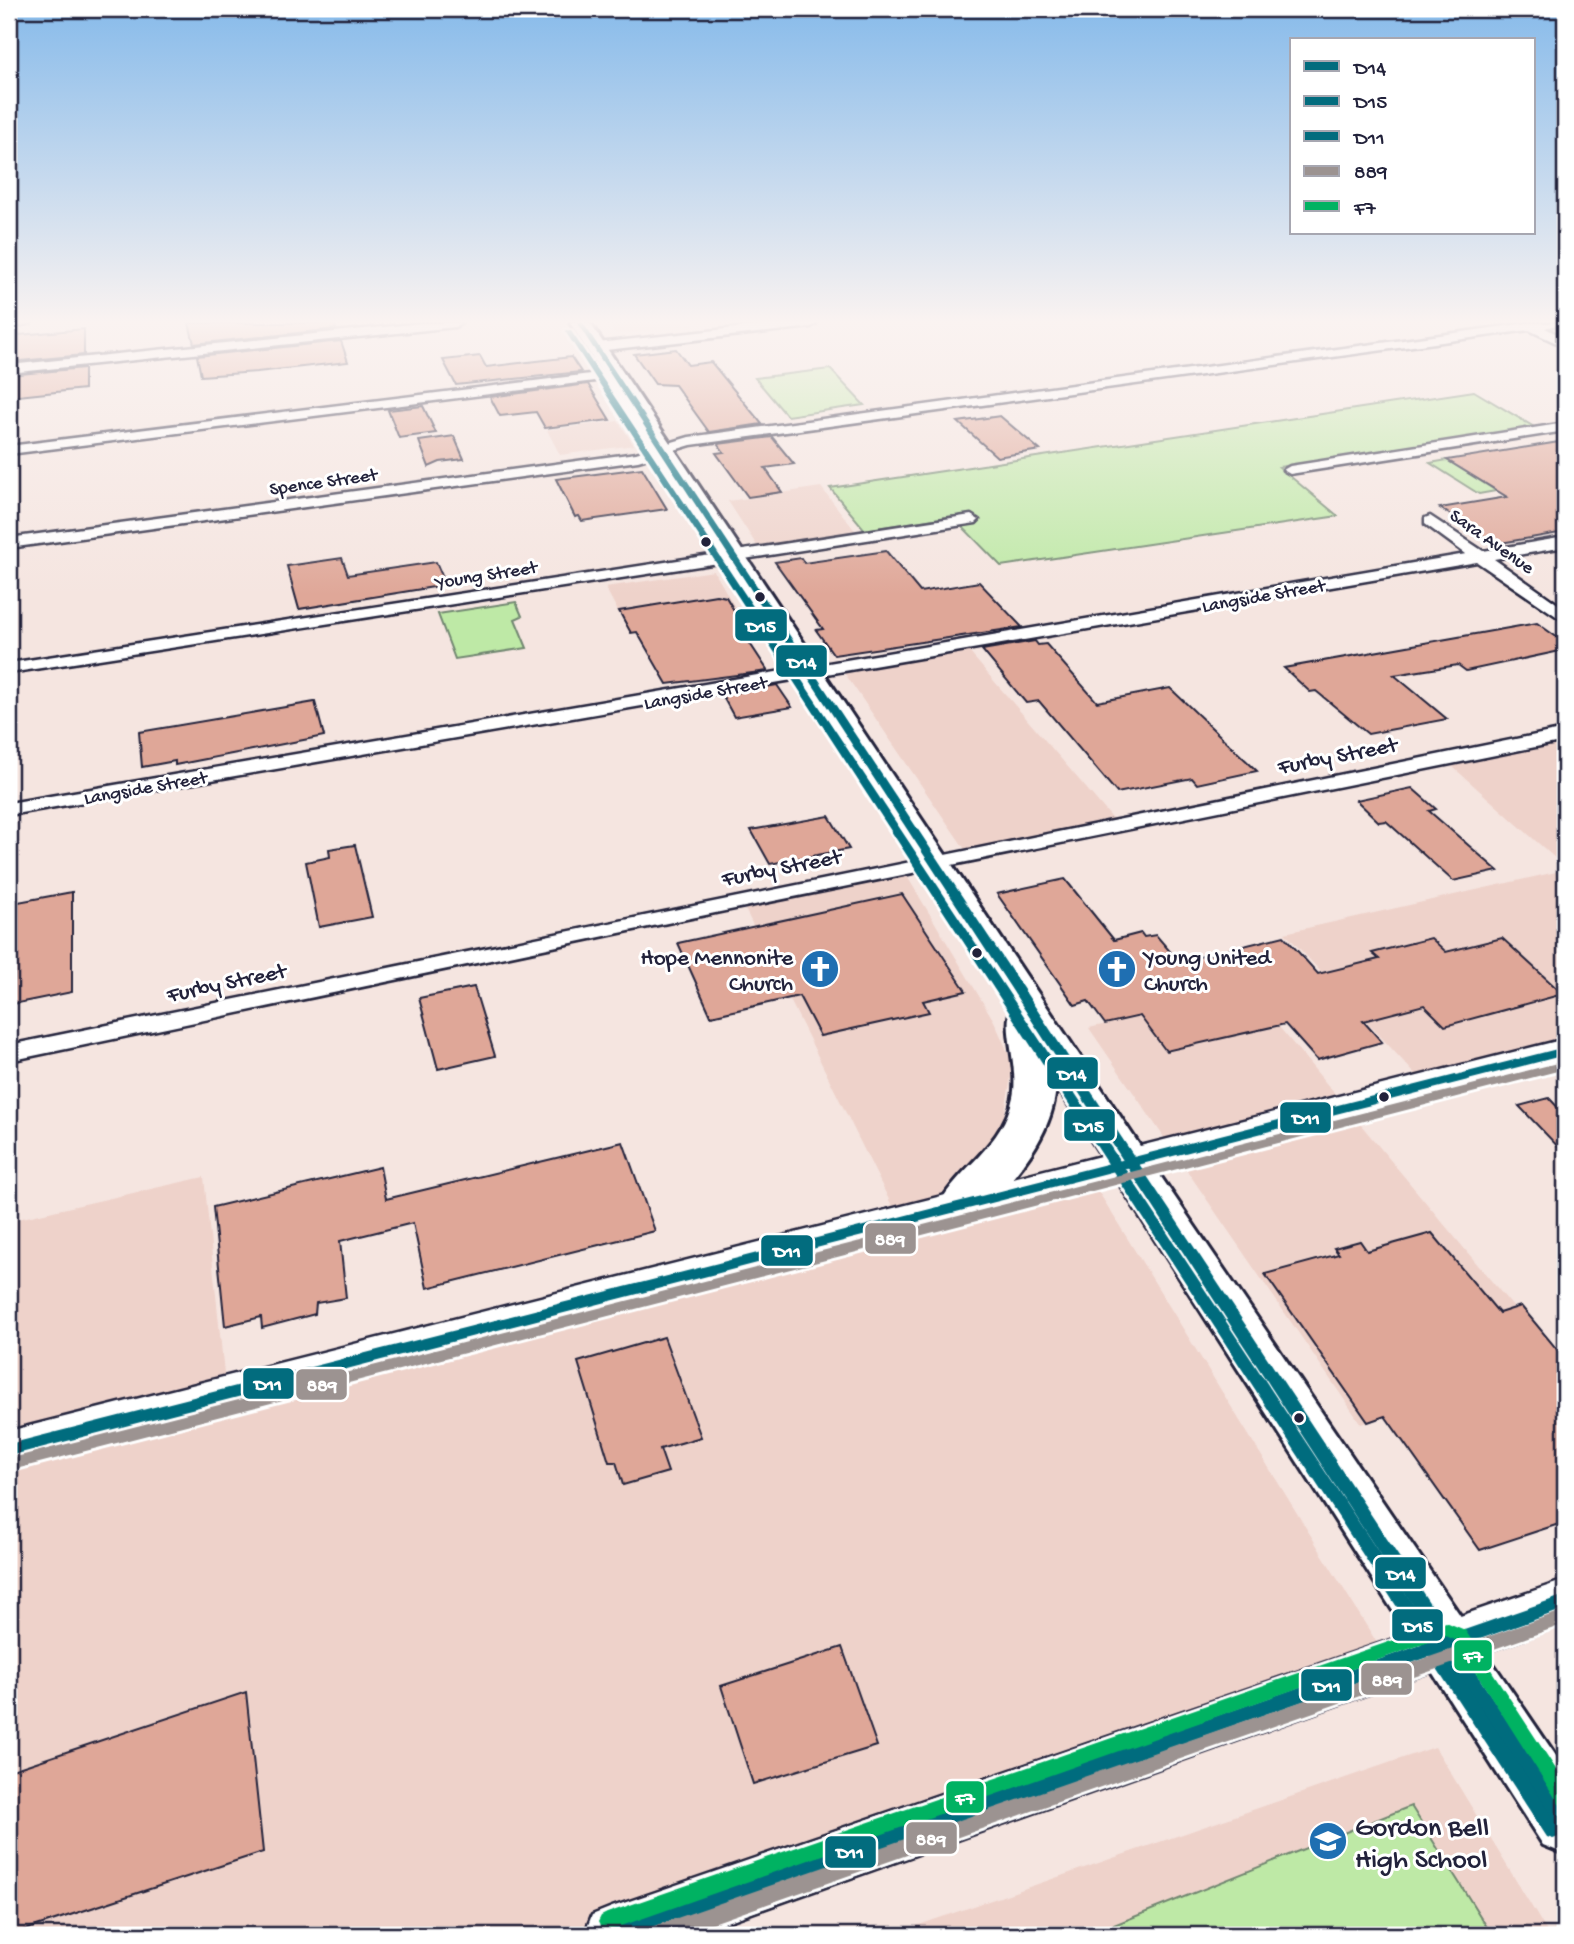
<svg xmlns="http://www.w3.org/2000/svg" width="1574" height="1944" viewBox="0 0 1574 1944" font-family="'Gochi Hand',sans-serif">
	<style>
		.built { fill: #eed2ca }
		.green { fill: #bee9a6; stroke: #708670; stroke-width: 2 }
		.building { fill: #dfa798; stroke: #22223b; stroke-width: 2 }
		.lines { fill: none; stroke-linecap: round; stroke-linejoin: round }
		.minor-casing { stroke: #22223b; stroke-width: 5 }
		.secondary-casing { stroke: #22223b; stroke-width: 5 }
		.trunk-casing { stroke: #22223b; stroke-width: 6 }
		.minor { fill: #fff; fill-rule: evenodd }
		.secondary { fill: #fff; fill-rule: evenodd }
		.trunk { fill: #fff; fill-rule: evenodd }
		.bus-1-casing { stroke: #fff; stroke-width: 6 }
		.bus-2-casing { stroke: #fff; stroke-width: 6 }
		.bus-3-casing { stroke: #fff; stroke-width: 6 }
		.bus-4-casing { stroke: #fff; stroke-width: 6 }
		.bus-5-casing { stroke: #fff; stroke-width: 6 }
		.bus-1 { fill: #026c7e; fill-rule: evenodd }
		.bus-2 { fill: #026c7e; fill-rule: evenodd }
		.bus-3 { fill: #026c7e; fill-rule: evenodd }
		.bus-4 { fill: #9c9391; fill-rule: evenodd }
		.bus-5 { fill: #00b262; fill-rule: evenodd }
		.bus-dot { fill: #22223b; stroke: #fff; stroke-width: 2.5 }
		.labels { text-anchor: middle; stroke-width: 6; stroke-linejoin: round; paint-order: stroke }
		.far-street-label { font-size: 19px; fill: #22223b; stroke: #fff }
		.street-label { font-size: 23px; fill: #22223b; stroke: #fff }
		.poi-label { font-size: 23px; fill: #22223b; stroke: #fff; text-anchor: end }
		.near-poi-label { font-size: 28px; fill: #22223b; stroke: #fff; text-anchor: start }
		.line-badge { stroke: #fff; stroke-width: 2.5 }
		.badge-label { font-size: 19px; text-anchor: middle; font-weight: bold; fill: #fff }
	</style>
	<rect width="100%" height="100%" fill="#f5e5e0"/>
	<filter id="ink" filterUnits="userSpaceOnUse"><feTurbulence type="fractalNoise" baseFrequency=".0143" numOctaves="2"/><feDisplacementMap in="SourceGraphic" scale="14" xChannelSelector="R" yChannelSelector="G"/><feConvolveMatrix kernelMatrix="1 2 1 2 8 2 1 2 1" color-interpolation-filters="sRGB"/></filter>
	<g filter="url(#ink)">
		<g class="built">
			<path d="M607 323H692L694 326 620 334 613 332Z"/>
			<path d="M618 421 634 445 560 455 547 430Z"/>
			<path d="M821 487 860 537 761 552 728 501Z"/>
			<path d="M714 571 740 616 630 634 605 587Z"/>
			<path d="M964 646 1117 824 969 855 841 668Z"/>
			<path d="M1565 735V867L1444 759Z"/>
			<path d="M902 868 994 1021 1010 1057 1011 1077 1002 1128 985 1153 973 1158 931 1213 1087 1173 1390 1664 612 1935H9V1221L204 1177 226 1393 899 1220 741 901Z"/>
			<path d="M1565 870V1051L1427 1087 1285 933Z"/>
			<path d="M1249 991 1514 1308 1521 1306 1565 1361 1361 1424 1089 1028Z"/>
			<path d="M1435 1747 1549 1935H890Z"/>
		</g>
		<g class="green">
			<path d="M830 369 864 405 787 416 755 378Z"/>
			<path d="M1474 391 1539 430 1279 467 1338 516 1001 566 952 516 865 530 830 488Z"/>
			<path d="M1447 460 1490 487 1496 491 1479 494 1430 463Z"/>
			<path d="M516 602 522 616 515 619 527 648 455 659 438 614Z"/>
			<path d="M1411 1806 1492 1935H1089Z"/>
		</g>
		<g class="building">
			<path d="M189 323H334L336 329 194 344Z"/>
			<path d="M84 329V355L9 362V336Z"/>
			<path d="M341 341 348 362 257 372 201 376 197 356Z"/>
			<path d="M676 349 688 365 711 362 762 424 709 432 675 385 655 384 634 354Z"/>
			<path d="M480 356 486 367 571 357 581 372 456 385 443 360Z"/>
			<path d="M84 368V389L9 397V375Z"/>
			<path d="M588 384 610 420 545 428 536 412 500 416 490 397Z"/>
			<path d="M423 406 436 433 399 438 388 410Z"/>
			<path d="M1000 416 1040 450 997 457 958 422Z"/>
			<path d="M454 436 464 459 440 462 429 467 419 441Z"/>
			<path d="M772 437 794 464 765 468 782 492 748 497 716 453 724 452 718 444Z"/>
			<path d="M1565 441V532L1495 544 1440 508 1507 497 1447 460Z"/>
			<path d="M642 468 667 509 582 521 579 516 575 517 556 479Z"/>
			<path d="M886 551 920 592 979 582 1022 627 834 655 816 630 823 629 775 562 801 558 804 563Z"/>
			<path d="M342 558 348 575 436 562 446 585 299 609 287 566Z"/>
			<path d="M716 595 726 597 753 642H749L768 671 667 684 637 632 631 633 619 611Z"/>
			<path d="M1537 623 1565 643V650L1466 671 1458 665 1394 675 1447 719 1368 734 1316 691 1310 692 1284 668Z"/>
			<path d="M1035 641 1038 645 1046 644 1097 702 1170 688 1257 771 1197 784 1192 778 1117 793 1039 701 1026 703 982 650Z"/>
			<path d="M777 685 792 707 734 717 722 695Z"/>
			<path d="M315 702 324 736 175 765V761L142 767 139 732Z"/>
			<path d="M1412 788 1436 809 1429 811 1498 871 1453 881 1386 821 1379 822 1356 800Z"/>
			<path d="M829 816 849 849 770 864 751 830Z"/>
			<path d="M355 845 372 917 319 927 306 862 330 857 329 849Z"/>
			<path d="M1065 879 1114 940 1141 933 1144 937 1156 935 1179 962 1284 936 1318 974 1379 959 1372 953 1431 938 1446 952 1502 938 1563 994 1445 1026 1424 1005 1363 1021 1382 1042 1317 1060 1285 1024 1166 1051 1140 1016 1105 1024 1088 1001 1075 1005 997 894Z"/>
			<path d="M72 892V992L13 1004 18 902Z"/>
			<path d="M902 894 966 991 923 1001 929 1012 820 1036 799 996 711 1016 678 943Z"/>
			<path d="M474 987 495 1056 438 1069 419 998Z"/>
			<path d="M1549 1098 1565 1115V1154L1519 1106Z"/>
			<path d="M623 1142 655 1231 427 1288 413 1223 340 1241 346 1298 316 1303 315 1314 262 1328 261 1317 225 1326 213 1207 380 1167 386 1199Z"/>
			<path d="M1432 1233 1499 1313 1521 1306 1565 1359V1522L1480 1550 1385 1416 1368 1422 1265 1274 1339 1254 1334 1248 1360 1241 1367 1251Z"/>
			<path d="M664 1337 701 1437 660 1449 668 1472 623 1485 616 1462H609L578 1362Z"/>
			<path d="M842 1647 877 1746 753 1784 721 1686Z"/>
			<path d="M246 1692 263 1852 9 1935V1771Z"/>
		</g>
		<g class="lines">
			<g class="minor-casing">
				<g id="minor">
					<path d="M9 323H31L9 328Z"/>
					<path d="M422 323H461L455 327 9 373V365Z"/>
					<path d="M781 323H817L811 327 597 351 591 347 597 343Z"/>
					<path d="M1528 323H1563L1545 328 1565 338V347L1529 330 691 445 638 461 9 548V538L636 453 689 437Z"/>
					<path d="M614 371 619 372V378L9 454V446Z"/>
					<path d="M1565 423V431L1290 474 1283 470 1290 466Z"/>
					<path d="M971 515 979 520 976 523 9 673V663Z"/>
					<path d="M1430 516 1483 551 1565 537V547L1494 559 1565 609V622L1477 562 9 815V803L1466 554 1425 524V518Z"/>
					<path d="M1565 729V741L720 912 9 1061V1045Z"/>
				</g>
			</g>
			<g class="secondary-casing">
				<g id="secondary">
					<path d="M1565 1039V1063L9 1469V1431Z"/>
					<path d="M1565 1580V1624L690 1935H584L592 1915 612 1907Z"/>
				</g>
			</g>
			<g class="trunk-casing">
				<path id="trunk" d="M570 323H590L1144 1152 1565 1769V1854L1543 1845 1056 1085C1054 1129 1024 1167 995 1198 989 1204 983 1214 976 1218 965 1225 955 1221 944 1218L938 1206C960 1166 1003 1146 1013 1097 1019 1070 1004 1032 1010 1012Z"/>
			</g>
			<use href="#minor" class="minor"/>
			<use href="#secondary" class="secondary"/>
			<use href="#trunk" class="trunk"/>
			<g class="bus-1-casing">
				<path id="bus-1" d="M577 323H583L1565 1808V1831L1559 1829Z"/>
			</g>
			<g class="bus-2-casing">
				<path id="bus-2" d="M566 330 571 331 1559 1825 1561 1831 1559 1837 1553 1839 1547 1837 565 331Z"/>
			</g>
			<g class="bus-3-casing">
				<g id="bus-3">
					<path d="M1565 1047V1055L9 1456V1444Z"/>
					<path d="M1565 1595V1609L637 1935H603L606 1929 612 1926Z"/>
				</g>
			</g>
			<g class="bus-4-casing">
				<g id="bus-4">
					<path d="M1565 1061V1069L12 1470 9 1469V1459L12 1458Z"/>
					<path d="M1565 1610V1624L679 1935H645L648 1929 654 1926Z"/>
				</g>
			</g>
			<g class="bus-5-casing">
				<path id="bus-5" d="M1446 1622 1465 1630 1565 1783V1806L1559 1804 1455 1640 1446 1636 607 1931 601 1928 598 1922 601 1916 607 1913Z"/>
			</g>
			<use href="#bus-1" class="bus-1"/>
			<use href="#bus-2" class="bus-2"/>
			<use href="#bus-3" class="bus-3"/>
			<use href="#bus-4" class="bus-4"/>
			<use href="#bus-5" class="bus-5"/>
		</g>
	</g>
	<linearGradient id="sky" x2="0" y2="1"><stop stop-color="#86baea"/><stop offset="0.54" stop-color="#faf3f1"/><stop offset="1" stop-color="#faf3f1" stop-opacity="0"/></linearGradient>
	<rect width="1574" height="595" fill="url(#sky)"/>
	<defs>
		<g id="church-disc" transform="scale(2.0125)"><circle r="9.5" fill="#1f6fb2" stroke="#fff"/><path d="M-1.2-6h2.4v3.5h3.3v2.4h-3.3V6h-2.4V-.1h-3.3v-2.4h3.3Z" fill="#fff"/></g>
		<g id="school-disc" transform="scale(2.0125)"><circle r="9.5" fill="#1f6fb2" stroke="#fff"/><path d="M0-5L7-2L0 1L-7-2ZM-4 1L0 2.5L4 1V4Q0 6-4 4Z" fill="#fff"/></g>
	</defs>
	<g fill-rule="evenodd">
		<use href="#church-disc" x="820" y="969"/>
		<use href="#church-disc" x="1117" y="969"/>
		<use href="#school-disc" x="1328" y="1841"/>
	</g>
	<g class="bus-dot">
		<circle cx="706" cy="542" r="6"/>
		<circle cx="760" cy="597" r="6"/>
		<circle cx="977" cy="953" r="6"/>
		<circle cx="1384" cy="1097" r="6"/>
		<circle cx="1299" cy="1418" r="6"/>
	</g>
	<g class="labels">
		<g class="far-street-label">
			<text transform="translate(323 480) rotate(-8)" y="7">Spence Street</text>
			<text transform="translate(1493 540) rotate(35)" y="7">Sara Avenue</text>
			<text transform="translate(486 573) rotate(-9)" y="7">Young Street</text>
			<text transform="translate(1263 594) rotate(-10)" y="7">Langside Street</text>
			<text transform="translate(705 691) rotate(-10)" y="7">Langside Street</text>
			<text transform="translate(145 786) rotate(-10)" y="7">Langside Street</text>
		</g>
		<g class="street-label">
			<text transform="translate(1337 754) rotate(-11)" y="8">Furby Street</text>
			<text transform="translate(781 866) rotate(-11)" y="8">Furby Street</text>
			<text transform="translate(226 981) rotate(-12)" y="8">Furby Street</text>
		</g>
		<g class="poi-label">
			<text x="793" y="964">Hope Mennonite<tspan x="793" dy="26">Church</tspan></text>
			<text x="1144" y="964" text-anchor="start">Young United<tspan x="1144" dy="26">Church</tspan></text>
		</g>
		<g class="near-poi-label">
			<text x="1355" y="1835">Gordon Bell<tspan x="1355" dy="32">High School</tspan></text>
		</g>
	</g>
	<g class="line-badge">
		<rect x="734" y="608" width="54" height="34" rx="7" fill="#026c7e"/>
		<rect x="775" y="644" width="53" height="34" rx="7" fill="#026c7e"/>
		<rect x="1046" y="1056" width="53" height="34" rx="7" fill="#026c7e"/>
		<rect x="1279" y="1101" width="53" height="33" rx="7" fill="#026c7e"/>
		<rect x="1063" y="1108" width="53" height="34" rx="7" fill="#026c7e"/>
		<rect x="864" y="1222" width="53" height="33" rx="7" fill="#9c9391"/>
		<rect x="760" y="1234" width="54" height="33" rx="7" fill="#026c7e"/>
		<rect x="242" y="1367" width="53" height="33" rx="7" fill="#026c7e"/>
		<rect x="295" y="1368" width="53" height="33" rx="7" fill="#9c9391"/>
		<rect x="1374" y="1556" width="53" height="34" rx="7" fill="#026c7e"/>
		<rect x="1391" y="1608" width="53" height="34" rx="7" fill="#026c7e"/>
		<rect x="1453" y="1639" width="40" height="33" rx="7" fill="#00b262"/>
		<rect x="1360" y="1662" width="53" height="34" rx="7" fill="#9c9391"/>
		<rect x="1300" y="1668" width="53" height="34" rx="7" fill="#026c7e"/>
		<rect x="945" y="1780" width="40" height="34" rx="7" fill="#00b262"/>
		<rect x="905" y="1821" width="53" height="34" rx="7" fill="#9c9391"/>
		<rect x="824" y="1835" width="53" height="34" rx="7" fill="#026c7e"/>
	</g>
	<g class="badge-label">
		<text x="761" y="632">D15</text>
		<text x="802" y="668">D14</text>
		<text x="1072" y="1080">D14</text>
		<text x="1306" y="1124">D11</text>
		<text x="1089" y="1132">D15</text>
		<text x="890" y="1245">889</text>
		<text x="787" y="1257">D11</text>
		<text x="268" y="1390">D11</text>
		<text x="322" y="1391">889</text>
		<text x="1401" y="1580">D14</text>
		<text x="1418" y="1632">D15</text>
		<text x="1473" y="1662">F7</text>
		<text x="1387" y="1686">889</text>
		<text x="1327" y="1692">D11</text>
		<text x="965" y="1804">F7</text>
		<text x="931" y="1845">889</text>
		<text x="850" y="1858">D11</text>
	</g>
	<rect width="1574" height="1944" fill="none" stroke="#fff" stroke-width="35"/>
	<rect x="18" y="18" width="1539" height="1909" fill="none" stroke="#22223b" stroke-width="2.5" filter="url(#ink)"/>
	<rect x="1290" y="38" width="245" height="196" fill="#ffffff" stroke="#a7a7b1" stroke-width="2"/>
	<rect x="1304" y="61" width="35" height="10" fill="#026c7e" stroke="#a7a7b1" stroke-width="2"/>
	<text x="1354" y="74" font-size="21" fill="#22223b">D14</text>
	<rect x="1304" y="96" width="35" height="10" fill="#026c7e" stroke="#a7a7b1" stroke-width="2"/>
	<text x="1354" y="108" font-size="21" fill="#22223b">D15</text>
	<rect x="1304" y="131" width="35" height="10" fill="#026c7e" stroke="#a7a7b1" stroke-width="2"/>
	<text x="1354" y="144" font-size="21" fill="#22223b">D11</text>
	<rect x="1304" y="166" width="35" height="10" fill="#9c9391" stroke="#a7a7b1" stroke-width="2"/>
	<text x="1354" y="178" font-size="21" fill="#22223b">889</text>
	<rect x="1304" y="201" width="35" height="10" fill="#00b262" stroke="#a7a7b1" stroke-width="2"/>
	<text x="1354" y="214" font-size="21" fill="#22223b">F7</text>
</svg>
